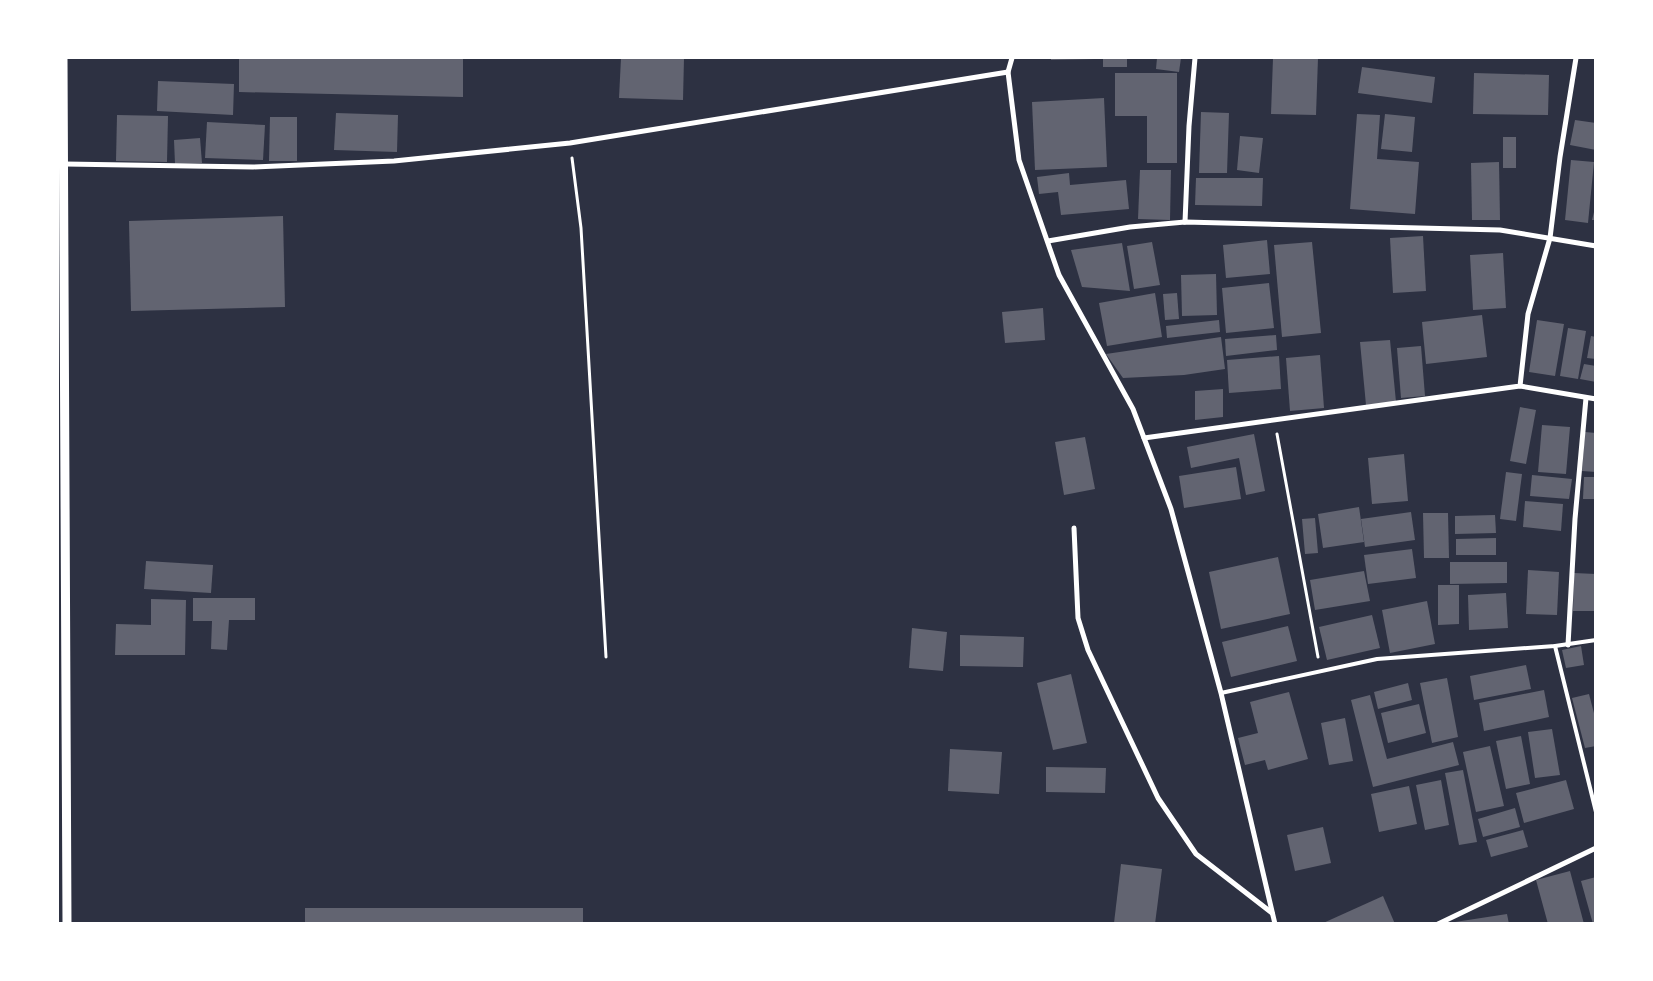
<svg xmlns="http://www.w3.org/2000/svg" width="1653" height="981" viewBox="0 0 1653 981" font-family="'DejaVu Sans',sans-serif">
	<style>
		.building { fill: #626471 }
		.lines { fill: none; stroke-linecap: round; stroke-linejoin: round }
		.path { stroke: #fff; stroke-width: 3 }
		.service { stroke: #fff; stroke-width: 4 }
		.minor { stroke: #fff; stroke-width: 5 }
		.tertiary { stroke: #fff; stroke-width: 9 }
	</style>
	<rect width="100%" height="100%" fill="#2d3142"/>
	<g class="building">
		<path d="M239 58H463V97L239 92Z"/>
		<path d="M621 58H684L683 100 619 98Z"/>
		<path d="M1051 58H1095V59L1051 60Z"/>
		<rect x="1103" y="58" width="24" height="9"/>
		<path d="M1157 58H1181L1179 72 1156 69Z"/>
		<path d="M1273 58H1318L1316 115 1271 114Z"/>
		<path d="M1362 67 1435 77 1432 103 1358 93Z"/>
		<path d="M1115 73H1177V163H1147V116H1115Z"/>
		<path d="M1474 73 1549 75 1548 115 1473 114Z"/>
		<path d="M158 81 234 84 233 115 157 111Z"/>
		<path d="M1104 98 1107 167 1035 170 1032 102Z"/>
		<path d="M1201 112 1229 113 1227 173H1199Z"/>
		<path d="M336 113 398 115 397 152 334 150Z"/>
		<path d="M1357 114 1380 115 1377 159 1419 162 1415 214 1350 209Z"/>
		<path d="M1385 114 1415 117 1412 152 1381 149Z"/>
		<path d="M117 115 168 116 167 162 116 161Z"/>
		<path d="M270 117H297V161H269Z"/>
		<path d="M1575 120 1596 123V150L1570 145Z"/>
		<path d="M207 122 265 125 263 160 205 158Z"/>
		<path d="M1240 136 1263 138 1259 173 1237 170Z"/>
		<rect x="1503" y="137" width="13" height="31"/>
		<path d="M200 138 202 163 175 164 174 140Z"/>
		<path d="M1571 160 1594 162 1588 223 1565 220Z"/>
		<path d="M1499 162 1500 220H1472L1471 163Z"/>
		<path d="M1140 170H1171L1170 220 1138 219Z"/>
		<path d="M1069 173 1070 185 1126 180 1129 209 1061 215 1058 192 1039 194 1037 177Z"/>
		<path d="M1196 178H1263L1262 206 1195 205Z"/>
		<path d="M1596 204V220H1592Z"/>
		<path d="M283 216 285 307 131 311 129 221Z"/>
		<path d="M1423 236 1426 291 1393 293 1390 238Z"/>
		<path d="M1267 240 1270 274 1226 278 1223 245Z"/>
		<path d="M1152 242 1160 285 1134 289 1127 246Z"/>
		<path d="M1312 242 1321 333 1282 337 1274 245Z"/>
		<path d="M1122 243 1130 291 1082 287 1071 250Z"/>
		<path d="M1503 253 1506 308 1473 310 1470 255Z"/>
		<path d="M1216 274 1217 315 1182 316 1181 275Z"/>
		<path d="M1269 283 1274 328 1226 333 1222 288Z"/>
		<path d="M1155 293 1162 337 1107 346 1099 303Z"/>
		<path d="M1177 293 1179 319 1165 320 1163 294Z"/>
		<path d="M1043 308 1045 340 1005 343 1002 312Z"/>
		<path d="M1482 315 1487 357 1426 364 1422 322Z"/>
		<path d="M1219 320 1220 332 1167 338 1166 326Z"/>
		<path d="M1537 320 1564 324 1555 376 1529 372Z"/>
		<path d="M1568 328 1586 331 1578 379 1560 376Z"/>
		<path d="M1276 335 1277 350 1226 356 1225 339Z"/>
		<path d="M1591 336 1596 337V359L1587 358Z"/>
		<path d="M1221 337 1225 369 1184 375 1123 378 1106 354Z"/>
		<path d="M1390 340 1396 402 1366 405 1360 342Z"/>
		<path d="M1421 346 1425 396 1401 398 1397 348Z"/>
		<path d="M1320 355 1324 408 1290 411 1286 358Z"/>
		<path d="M1279 356 1281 389 1229 393 1227 360Z"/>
		<path d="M1584 364 1596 366V382L1580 379Z"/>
		<path d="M1223 389V417L1195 420V391Z"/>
		<path d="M1520 407 1536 410 1526 464 1510 461Z"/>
		<path d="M1542 425 1570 427 1566 474 1538 472Z"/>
		<path d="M1585 432 1596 433V472L1582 471Z"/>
		<path d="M1254 434 1265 491 1246 495 1239 458 1191 468 1187 447Z"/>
		<path d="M1085 437 1095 489 1064 495 1055 442Z"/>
		<path d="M1404 454 1408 501 1372 504 1368 458Z"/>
		<path d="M1236 467 1241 499 1184 508 1179 476Z"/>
		<path d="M1506 472 1522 474 1516 521 1500 519Z"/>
		<path d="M1532 475 1572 479 1569 499 1530 496Z"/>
		<path d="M1584 477H1596V499H1583Z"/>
		<path d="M1525 501 1563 504 1561 531 1523 527Z"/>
		<path d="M1359 507 1364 542 1323 548 1318 514Z"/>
		<path d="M1411 512 1415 540 1365 547 1361 519Z"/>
		<path d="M1423 513H1448L1449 558H1424Z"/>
		<path d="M1495 515 1496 533 1455 534V516Z"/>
		<path d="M1315 518 1318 553 1305 554 1302 519Z"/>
		<path d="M1496 538V555H1456V539Z"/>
		<path d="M1412 549 1416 578 1368 584 1364 555Z"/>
		<path d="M1278 557 1290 614 1221 629 1209 572Z"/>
		<path d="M146 561 213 565 211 593 144 589Z"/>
		<path d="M1450 562H1507V583L1450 584Z"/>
		<path d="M1528 570 1559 572 1557 615 1526 614Z"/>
		<path d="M1364 571 1370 601 1315 610 1310 580Z"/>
		<path d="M1574 573 1596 574V611H1573Z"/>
		<path d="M1438 585H1459V624L1438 625Z"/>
		<path d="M1506 593 1508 628 1469 630 1468 595Z"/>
		<path d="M193 598H255V620H229L227 650 211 649 212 621H193Z"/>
		<path d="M151 599 186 600 185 655H115L116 624 151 625Z"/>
		<path d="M1427 601 1435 644 1390 653 1382 610Z"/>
		<path d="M1372 615 1380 648 1327 660 1319 627Z"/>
		<path d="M1288 626 1297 661 1231 677 1222 642Z"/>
		<path d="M912 628 947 632 943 671 909 668Z"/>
		<path d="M960 635 1024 637 1023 667 960 666Z"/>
		<path d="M1581 646 1584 665 1566 668 1562 650Z"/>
		<path d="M1526 665 1531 689 1474 700 1470 676Z"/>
		<path d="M1071 674 1087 743 1053 750 1037 683Z"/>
		<path d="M1447 678 1458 737 1432 743 1420 683Z"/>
		<path d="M1408 683 1412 700 1378 709 1374 692Z"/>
		<path d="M1544 690 1549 717 1484 731 1479 703Z"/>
		<path d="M1289 692 1308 759 1268 770 1265 760 1245 765 1238 738 1258 733 1250 702Z"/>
		<path d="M1589 694 1596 721V746L1585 748 1572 698Z"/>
		<path d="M1370 695 1387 759 1453 742 1459 765 1373 787 1351 700Z"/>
		<path d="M1419 704 1426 733 1388 743 1381 713Z"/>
		<path d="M1345 718 1353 761 1329 765 1321 723Z"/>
		<path d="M1552 729 1560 775 1535 778 1528 732Z"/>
		<path d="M1521 736 1530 784 1506 789 1496 741Z"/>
		<path d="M1490 746 1504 806 1476 812 1463 752Z"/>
		<path d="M950 749 1002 752 999 794 948 791Z"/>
		<path d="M1046 767 1106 768 1105 793 1046 792Z"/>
		<path d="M1463 770 1477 842 1459 845 1445 773Z"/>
		<path d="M1441 780 1449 825 1425 830 1416 785Z"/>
		<path d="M1566 780 1574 809 1524 823 1516 793Z"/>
		<path d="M1409 786 1417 824 1379 832 1371 794Z"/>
		<path d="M1515 808 1520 827 1483 837 1478 819Z"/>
		<path d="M1323 827 1331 863 1295 871 1287 835Z"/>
		<path d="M1523 830 1528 847 1491 857 1486 840Z"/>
		<path d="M1121 864 1162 869 1155 924 1114 923Z"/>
		<path d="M1570 871 1584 924H1548L1536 880Z"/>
		<path d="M1596 877V924H1593L1581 881Z"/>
		<path d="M1383 896 1395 924H1321Z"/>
		<rect x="305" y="908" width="278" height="16"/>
		<path d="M1507 914 1509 924H1455V922Z"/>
	</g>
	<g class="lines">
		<g class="path">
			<path d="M572 158 581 228 606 657"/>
			<path d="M1277 434 1318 657"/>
		</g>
		<g class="service">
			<path d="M1555 646 1596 812"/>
			<path d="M1221 693 1377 659 1555 646 1596 640"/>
		</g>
		<g class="minor">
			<path d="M1012 58 1008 72 1019 160 1059 275 1133 409 1171 509 1221 693 1275 924"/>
			<path d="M65 164 253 167 394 161 570 143 1008 72"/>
			<path d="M1185 222 1189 126 1195 58"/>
			<path d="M1048 241 1130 227 1185 222 1500 230 1596 246"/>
			<path d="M1520 386 1596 399"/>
			<path d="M1144 438 1520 386 1528 314 1550 238 1560 157 1576 58"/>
			<path d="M1074 528 1078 618 1088 650 1158 798 1196 854 1272 913"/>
			<path d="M1568 645 1575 519 1586 398"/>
			<path d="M1438 924 1596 848"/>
		</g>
		<path class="tertiary" d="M63 58 67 924"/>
	</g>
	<rect width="1653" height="981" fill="none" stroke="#ffffff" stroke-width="118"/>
</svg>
